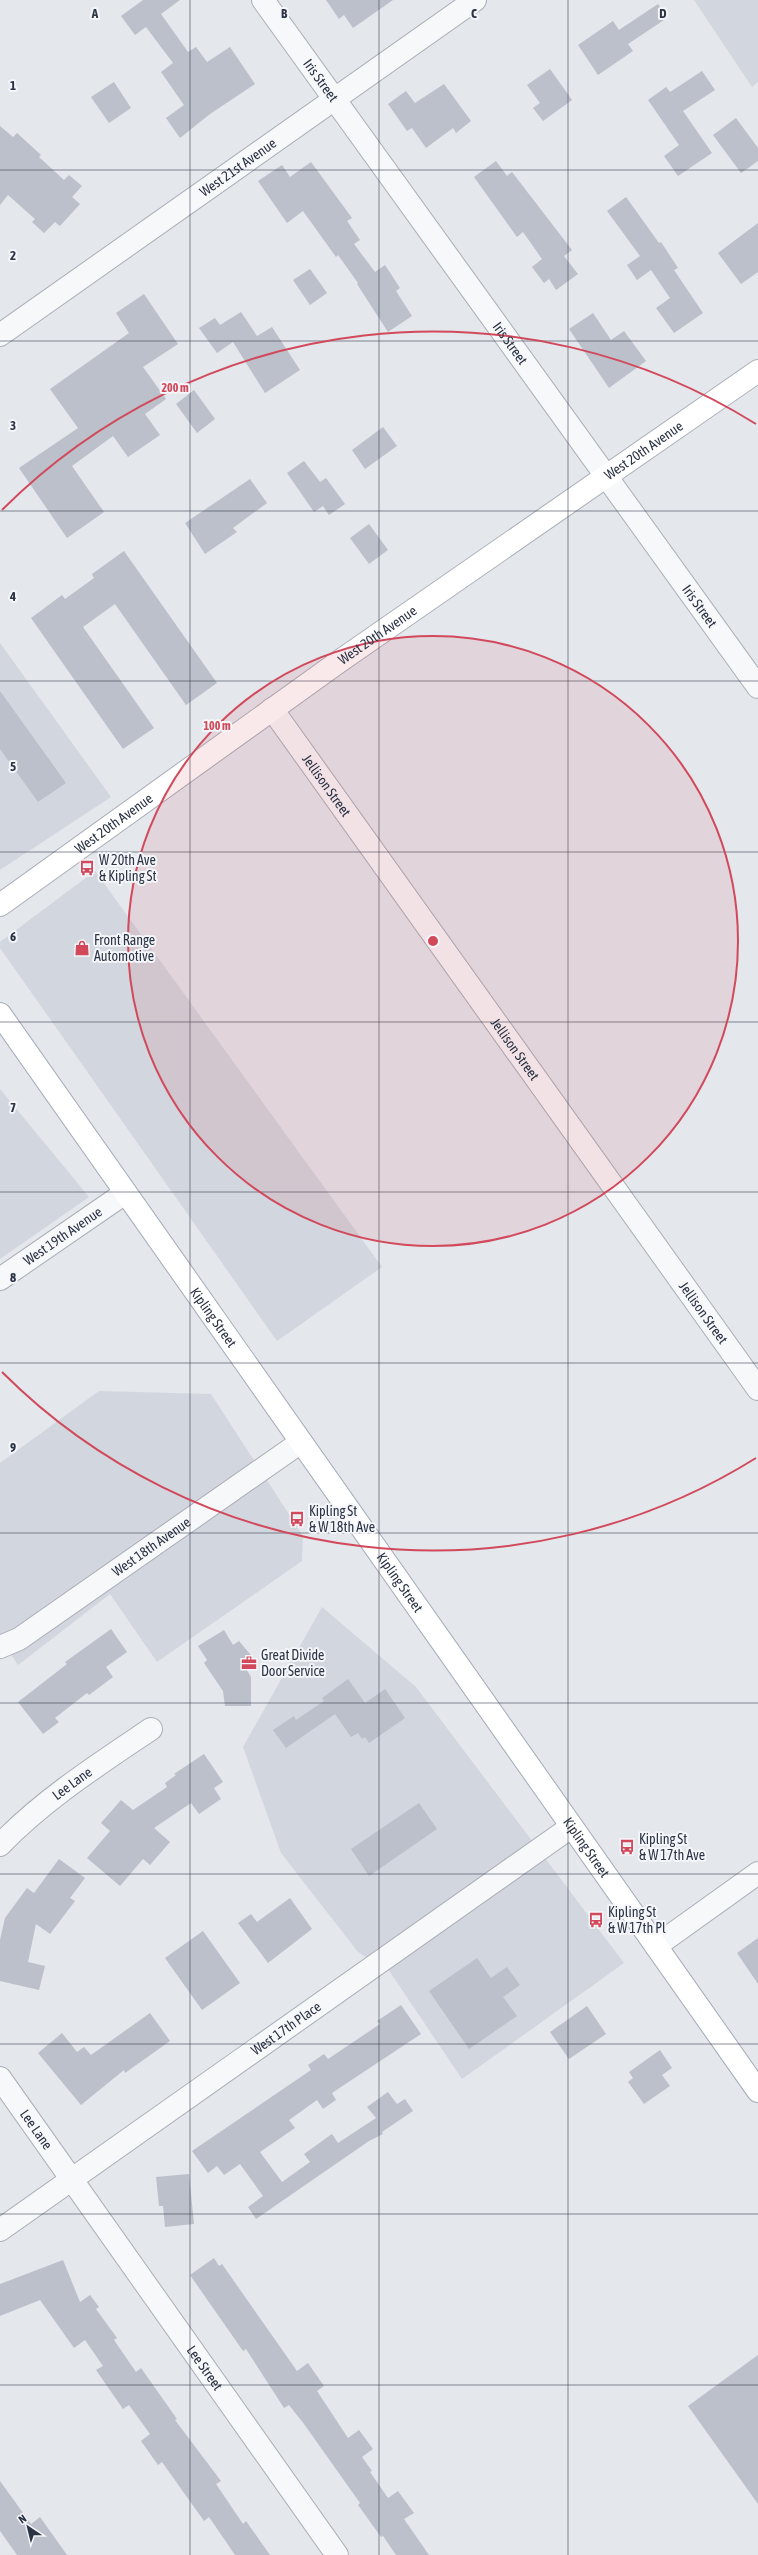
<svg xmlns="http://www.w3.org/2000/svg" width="758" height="2555" viewBox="0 0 758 2555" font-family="'Asap Condensed',sans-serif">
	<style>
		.built { fill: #d2d6de }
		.building { fill: #bbc0ca }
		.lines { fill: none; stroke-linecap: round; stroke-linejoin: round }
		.street-casing { stroke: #a9aeb7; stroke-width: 24 }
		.secondary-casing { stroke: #a9aeb7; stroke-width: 24 }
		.primary-casing { stroke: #a3abb8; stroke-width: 24 }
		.street { stroke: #f7f8fa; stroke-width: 22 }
		.secondary { stroke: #fff; stroke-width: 22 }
		.primary { stroke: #fff; stroke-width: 22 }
		.grid { fill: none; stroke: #2b3445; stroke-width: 1; stroke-opacity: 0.55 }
		.ring { fill: none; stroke: #d1495b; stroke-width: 2 }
		.labels { text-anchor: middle; stroke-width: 4; stroke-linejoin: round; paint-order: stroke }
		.street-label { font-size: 14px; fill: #2b3445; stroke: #f4f6f9 }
		.poi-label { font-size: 14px; fill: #2b3445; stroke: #f4f6f9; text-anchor: start }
		.grid-label { font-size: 13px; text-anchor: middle; font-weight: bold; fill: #2b3445; stroke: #f4f6f9; stroke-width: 4; stroke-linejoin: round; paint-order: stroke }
		.centre { fill: #d1495b; stroke: #f4f6f9; stroke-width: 2 }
		.ring-label { font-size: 12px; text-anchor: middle; font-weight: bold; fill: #d1495b; stroke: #f4f6f9; stroke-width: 4; stroke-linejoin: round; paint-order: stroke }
	</style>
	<rect width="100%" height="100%" fill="#e4e7ec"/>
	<g class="built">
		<path d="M694 0H758V82L752 87Z"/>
		<path d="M0 643 111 797 0 870Z"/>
		<path d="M95 871 382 1267 277 1341 0 948V942Z"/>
		<path d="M0 1089 89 1197 0 1259Z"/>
		<path d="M99 1391 211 1394 303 1536 302 1561 157 1662 110 1594 18 1665 0 1638V1463Z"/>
		<path d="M322 1607 416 1687 624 1963 462 2079 390 1972 358 1952 281 1853 243 1747Z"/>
	</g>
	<g class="building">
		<path d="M143 0H180L161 14 188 52 196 47 207 62 230 47 255 84 210 114 180 138 166 118 184 105 161 72 173 63 146 27 135 35 121 16Z"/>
		<path d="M326 0H393L353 28 344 15 339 19Z"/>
		<path d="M658 4 667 18 628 44 633 51 598 75 578 45 613 21 619 30Z"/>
		<path d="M550 69 572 100 543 121 533 108 540 103 527 85Z"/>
		<path d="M702 71 715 90 683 111 712 153 678 176 664 156 679 145 648 100 666 87 670 92Z"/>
		<path d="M114 82 131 108 109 123 91 97Z"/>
		<path d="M444 84 471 121 456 133 453 128 426 148 412 128 407 131 388 104 406 91 415 103Z"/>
		<path d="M736 118 758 148V161L741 173 713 135Z"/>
		<path d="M0 126 13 137 17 133 41 155 39 157 64 180 69 175 82 186 72 197 80 204 60 226 55 222 44 233 32 222 35 219 8 195 0 205Z"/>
		<path d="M496 161 507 176 512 172 572 250 564 256 578 274 556 290 549 279 544 283 532 267 542 259 523 232 517 237 474 177Z"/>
		<path d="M311 162 352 218 347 221 360 240 354 244 375 272 385 265 400 288 396 291 412 316 388 332 357 284 358 283 338 255 336 257 303 211 287 223 258 181 282 165 290 177Z"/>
		<path d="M626 197 659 243 661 242 678 268 674 270 703 313 674 333 656 308 670 298 651 270 637 280 627 265 640 256 607 211Z"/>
		<path d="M758 223V272L741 284 718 253Z"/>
		<path d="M310 269 327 293 310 305 293 280Z"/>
		<path d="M144 294 178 344 143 367 166 399 145 414 160 435 128 457 113 436 72 466 104 512 67 538 19 468 78 428 50 389 129 333 116 313Z"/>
		<path d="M241 312 257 336 272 327 300 370 265 393 233 342 217 353 199 328 215 318 220 325Z"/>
		<path d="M593 313 611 340 624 331 646 361 609 388 569 329Z"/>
		<path d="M194 390 215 419 197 433 176 404Z"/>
		<path d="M383 427 397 446 365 469 352 450Z"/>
		<path d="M304 461 320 482 326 478 345 504 329 515 323 506 314 512 287 473Z"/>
		<path d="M250 479 267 503 233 528 237 532 205 554 185 523Z"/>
		<path d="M369 524 388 550 369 564 350 538Z"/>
		<path d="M124 551 217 683 186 705 115 604 83 627 154 728 123 749 31 618 62 595 65 599 94 578 92 574Z"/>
		<path d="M0 691 66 783 38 802 0 749Z"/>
		<path d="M111 1629 127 1652 106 1667 113 1677 89 1695 87 1693 55 1718 59 1722 43 1734 18 1702 67 1664 65 1662Z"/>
		<path d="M224 1630 233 1645 239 1641 255 1660 245 1667 251 1677V1706H225L223 1691 204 1663 207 1660 198 1646Z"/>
		<path d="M348 1679 365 1703 385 1689 405 1718 369 1743 365 1737 362 1739 358 1733 351 1737 335 1714 286 1748 273 1730 294 1716 296 1720 324 1701 322 1698Z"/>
		<path d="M204 1754 223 1782 214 1788 221 1799 199 1814 191 1803 154 1828 170 1842 150 1865 143 1859 120 1886 87 1858 110 1831 101 1823 121 1800 133 1810 167 1787 165 1783 176 1775 174 1774Z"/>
		<path d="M419 1803 437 1829 369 1876 351 1849Z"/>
		<path d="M59 1859 85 1878 70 1898 75 1901 50 1934 36 1924 28 1962 45 1966 39 1990 0 1981V1940L5 1918 27 1888 34 1893Z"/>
		<path d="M290 1898 312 1929 268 1963 238 1923 251 1914 257 1922Z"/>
		<path d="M203 1931 240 1983 202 2010 165 1958Z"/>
		<path d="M758 1938V1984L737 1953Z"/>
		<path d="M477 1958 491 1978 507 1967 520 1985 503 1997 517 2016 469 2049 429 1991Z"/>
		<path d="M401 2005 421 2034 332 2093 336 2100 323 2109 317 2100 289 2120 295 2128 260 2152 282 2182 310 2162 304 2154 332 2134 338 2143 376 2118 367 2107 388 2092 397 2104 405 2099 413 2111 382 2132 383 2134 369 2141 256 2219 248 2207 263 2196 240 2164 224 2175 217 2166 208 2173 192 2151 311 2070 308 2065 324 2054 328 2059 380 2024 377 2021Z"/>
		<path d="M587 2006 606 2034 569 2059 550 2032Z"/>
		<path d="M150 2013 170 2041 125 2073 124 2070 81 2105 38 2053 62 2033 77 2052 84 2047 91 2055Z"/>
		<path d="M660 2050 672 2068 662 2075 670 2086 644 2104 628 2082 633 2078 629 2072Z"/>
		<path d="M189 2174 194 2224 165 2227 163 2206H159L156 2177Z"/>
		<path d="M214 2258 219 2266 222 2264 297 2371 308 2363 324 2386 317 2391 348 2438 359 2430 373 2449 362 2457 372 2471 370 2472 388 2498 398 2491 414 2513 404 2519 429 2555H396L383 2536 381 2537 358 2505 360 2503 304 2424 289 2405 284 2408 246 2349 243 2351 190 2275Z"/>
		<path d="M63 2260 80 2302 90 2295 99 2307 96 2309 117 2338 114 2340 136 2372 141 2368 177 2419 175 2420 221 2481 216 2484 243 2524 246 2521 270 2555H235L209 2517 204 2521 162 2462 158 2465 141 2441 150 2434 129 2405 123 2409 96 2370 103 2366 85 2340 74 2348 40 2300 0 2316V2284Z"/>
		<path d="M758 2355V2504L688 2406Z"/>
		<path d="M0 2481 31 2524 40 2517 67 2555H17L0 2531Z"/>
	</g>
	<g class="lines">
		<g class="street-casing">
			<g id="street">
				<path id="s1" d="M263 0 758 687"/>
				<path id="s2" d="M0 335 475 0"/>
				<path id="s3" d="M272 709 758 1389"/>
				<path id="s4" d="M0 1279 125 1193"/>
				<path id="s5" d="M0 1647 19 1639 301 1442"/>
				<path id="s6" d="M0 1845C43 1800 99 1764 151 1729"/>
				<path d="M656 1946 758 1873"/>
				<path id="s7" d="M0 2078 337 2555"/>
				<path id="s8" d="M0 2230 571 1827"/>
			</g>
		</g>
		<g class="secondary-casing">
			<g id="secondary">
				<path id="s9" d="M0 905 337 663 758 371"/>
			</g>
		</g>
		<g class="primary-casing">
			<g id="primary">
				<path id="s10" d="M0 1014 758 2091"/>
			</g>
		</g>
		<use href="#street" class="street"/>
		<use href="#secondary" class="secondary"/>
		<use href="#primary" class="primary"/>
	</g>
	<path class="grid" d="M190 0V2555M379 0V2555M568 0V2555M0 170H758M0 341H758M0 511H758M0 681H758M0 852H758M0 1022H758M0 1192H758M0 1363H758M0 1533H758M0 1703H758M0 1874H758M0 2044H758M0 2214H758M0 2385H758"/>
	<circle cx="433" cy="941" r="305" fill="#d1495b" fill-opacity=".12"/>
	<g class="ring">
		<circle cx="433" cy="941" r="305"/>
		<path d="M756 1458A610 610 0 0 1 2 1372M2 510A610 610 0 0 1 756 424"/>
	</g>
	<defs>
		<g id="bus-bare" transform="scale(1.2)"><path d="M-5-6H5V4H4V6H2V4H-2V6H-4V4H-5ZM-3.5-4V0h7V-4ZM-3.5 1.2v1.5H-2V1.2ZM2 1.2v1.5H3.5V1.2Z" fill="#d1495b" stroke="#f4f6f9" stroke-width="2.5" paint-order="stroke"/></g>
		<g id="shop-bare" transform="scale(1.2)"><path d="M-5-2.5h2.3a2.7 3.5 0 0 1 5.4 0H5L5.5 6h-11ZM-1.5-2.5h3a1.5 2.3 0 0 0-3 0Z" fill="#d1495b" stroke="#f4f6f9" stroke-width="2.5" paint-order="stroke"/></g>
		<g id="office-bare" transform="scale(1.2)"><path d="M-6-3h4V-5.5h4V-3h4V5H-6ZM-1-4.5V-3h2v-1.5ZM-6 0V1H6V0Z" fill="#d1495b" stroke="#f4f6f9" stroke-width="2.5" paint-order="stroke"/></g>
	</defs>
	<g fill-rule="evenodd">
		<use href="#bus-bare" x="87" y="868"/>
		<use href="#shop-bare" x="82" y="948"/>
		<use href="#bus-bare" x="297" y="1519"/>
		<use href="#office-bare" x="249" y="1663"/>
		<use href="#bus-bare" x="627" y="1847"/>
		<use href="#bus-bare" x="596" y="1920"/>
	</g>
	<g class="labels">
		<g class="street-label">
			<text dy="5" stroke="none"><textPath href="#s1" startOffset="99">Iris Street</textPath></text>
			<text dy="5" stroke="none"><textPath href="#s2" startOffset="291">West 21st Avenue</textPath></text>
			<text dy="5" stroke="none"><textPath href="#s1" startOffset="423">Iris Street</textPath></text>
			<text dy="5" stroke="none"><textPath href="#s9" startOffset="788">West 20th Avenue</textPath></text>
			<text dy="5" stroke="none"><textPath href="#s1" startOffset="747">Iris Street</textPath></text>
			<text dy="5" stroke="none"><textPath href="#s9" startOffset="464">West 20th Avenue</textPath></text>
			<text dy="5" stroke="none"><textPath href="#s3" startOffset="94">Jellison Street</textPath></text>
			<text dy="5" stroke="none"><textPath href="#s9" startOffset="140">West 20th Avenue</textPath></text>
			<text dy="5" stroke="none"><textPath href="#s3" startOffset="418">Jellison Street</textPath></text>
			<text dy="5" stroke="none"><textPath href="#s4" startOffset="76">West 19th Avenue</textPath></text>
			<text dy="5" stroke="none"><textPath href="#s3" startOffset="742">Jellison Street</textPath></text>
			<text dy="5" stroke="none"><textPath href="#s10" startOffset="371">Kipling Street</textPath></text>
			<text dy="5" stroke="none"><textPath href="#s5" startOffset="182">West 18th Avenue</textPath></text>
			<text dy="5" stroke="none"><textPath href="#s10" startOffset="695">Kipling Street</textPath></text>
			<text dy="5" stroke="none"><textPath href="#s6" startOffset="95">Lee Lane</textPath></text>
			<text dy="5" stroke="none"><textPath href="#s10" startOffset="1019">Kipling Street</textPath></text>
			<text dy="5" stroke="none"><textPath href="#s8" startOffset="350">West 17th Place</textPath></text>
			<text dy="5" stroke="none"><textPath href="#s7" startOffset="63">Lee Lane</textPath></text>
			<text dy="5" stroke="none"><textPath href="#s7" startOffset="355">Lee Street</textPath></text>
		</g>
		<g class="poi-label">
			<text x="99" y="865">W 20th Ave<tspan x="99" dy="16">&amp; Kipling St</tspan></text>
			<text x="94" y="945">Front Range<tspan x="94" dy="16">Automotive</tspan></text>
			<text x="309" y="1516">Kipling St<tspan x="309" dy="16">&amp; W 18th Ave</tspan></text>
			<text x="261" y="1660">Great Divide<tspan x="261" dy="16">Door Service</tspan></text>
			<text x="639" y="1844">Kipling St<tspan x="639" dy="16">&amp; W 17th Ave</tspan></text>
			<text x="608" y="1917">Kipling St<tspan x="608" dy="16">&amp; W 17th Pl</tspan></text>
		</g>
	</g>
	<g class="grid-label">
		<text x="95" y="18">A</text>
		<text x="284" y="18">B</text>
		<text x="474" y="18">C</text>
		<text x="663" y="18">D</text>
		<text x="13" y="90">1</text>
		<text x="13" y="260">2</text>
		<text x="13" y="430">3</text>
		<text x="13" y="601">4</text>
		<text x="13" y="771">5</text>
		<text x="13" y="941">6</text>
		<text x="13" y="1112">7</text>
		<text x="13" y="1282">8</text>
		<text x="13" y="1452">9</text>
	</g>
	<circle cx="433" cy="941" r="6" class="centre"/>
	<g class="ring-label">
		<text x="175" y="392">200 m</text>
		<text x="217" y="730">100 m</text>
	</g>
	<g transform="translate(28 2527) rotate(325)" stroke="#f4f6f9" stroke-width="3" paint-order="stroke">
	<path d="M0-3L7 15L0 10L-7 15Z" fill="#2b3445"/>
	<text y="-6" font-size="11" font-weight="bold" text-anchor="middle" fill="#2b3445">N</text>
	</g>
</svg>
